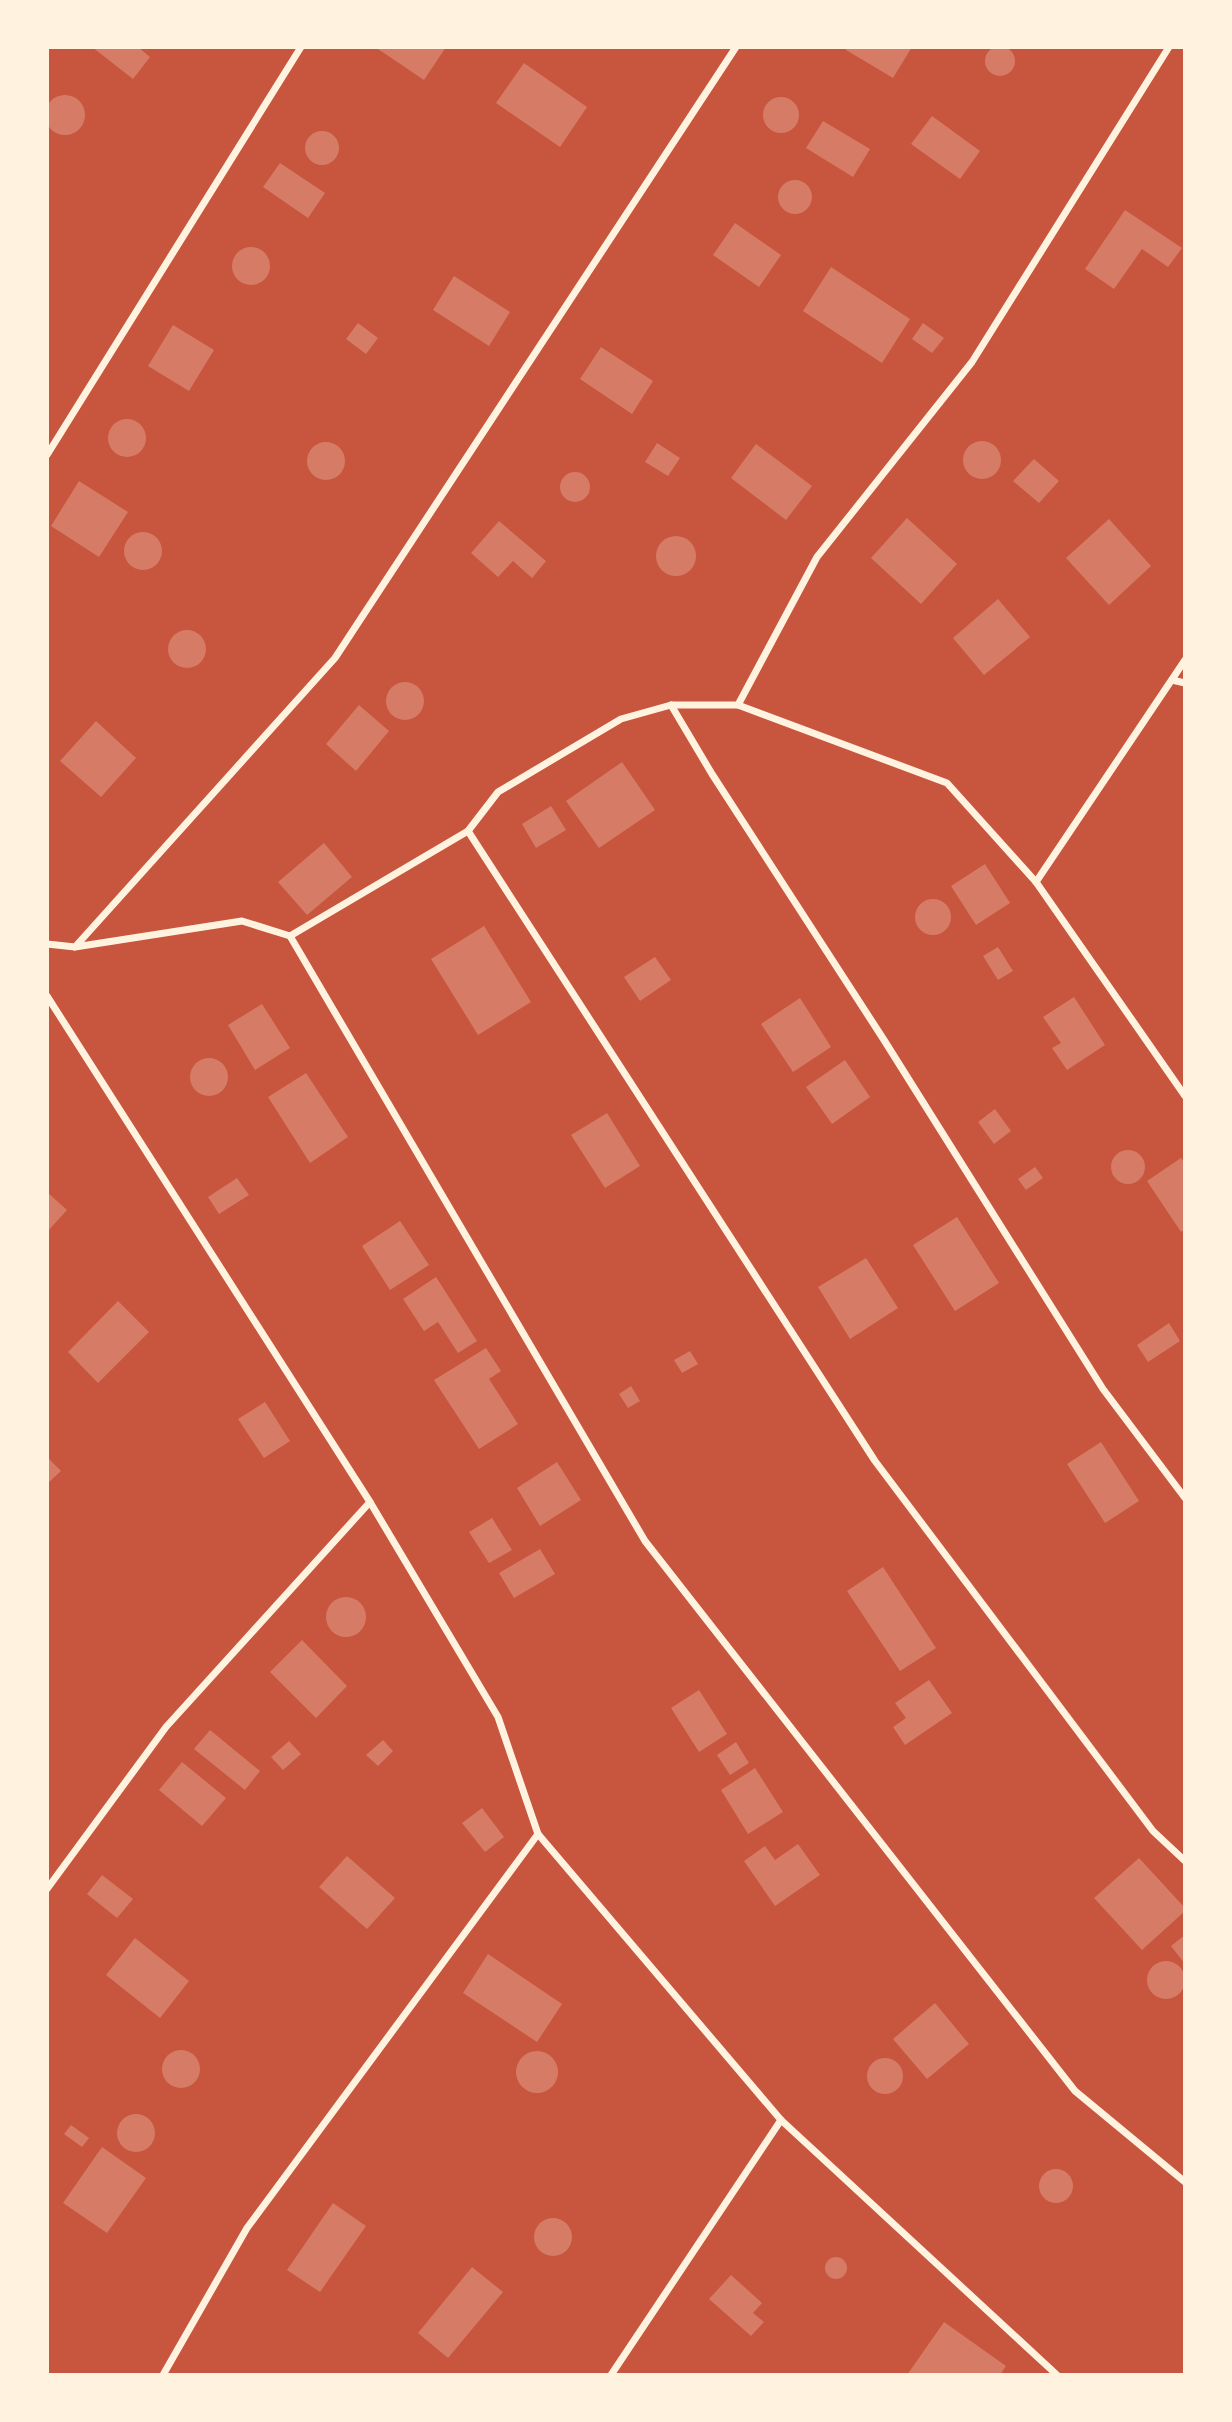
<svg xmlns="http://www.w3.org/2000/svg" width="1232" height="2422" viewBox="0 0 1232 2422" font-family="'Crimson Pro',serif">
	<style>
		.building { fill: #d67c66 }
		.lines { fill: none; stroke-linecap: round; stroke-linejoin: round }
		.minor { stroke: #fff3e0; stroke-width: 7 }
	</style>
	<rect width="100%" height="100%" fill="#c8553d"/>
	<g class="building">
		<circle cx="1000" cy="61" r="15"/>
		<path d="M92 47H138L150 57 133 79Z"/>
		<path d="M375 47H446L424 80Z"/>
		<path d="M848 47H912L893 78 846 50Z"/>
		<path d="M524 63 587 107 560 147 496 103Z"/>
		<circle cx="65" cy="115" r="20"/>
		<circle cx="781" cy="115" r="18"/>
		<path d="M932 116 980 151 960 179 911 144Z"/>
		<path d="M823 121 870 149 853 177 806 148Z"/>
		<circle cx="322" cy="148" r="17"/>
		<path d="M280 163 325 193 308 218 263 187Z"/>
		<circle cx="795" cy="197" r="17"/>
		<path d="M1125 210 1182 248 1168 267 1142 249 1114 289 1085 269Z"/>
		<path d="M735 223 781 255 759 287 713 255Z"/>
		<circle cx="251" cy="266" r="19"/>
		<path d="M831 267 910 319 882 363 803 311Z"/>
		<path d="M454 276 510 312 489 346 433 310Z"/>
		<path d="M358 323 378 338 366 354 346 339Z"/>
		<path d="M923 323 944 338 932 353 912 339Z"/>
		<path d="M173 325 214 350 189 391 148 366Z"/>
		<path d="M601 347 653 381 632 414 580 379Z"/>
		<circle cx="127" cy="438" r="19"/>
		<circle cx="982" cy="460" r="19"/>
		<circle cx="326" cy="461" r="19"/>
		<path d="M657 443 680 458 668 476 645 462Z"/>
		<path d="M756 444 812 486 786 520 731 478Z"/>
		<path d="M1034 459 1059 481 1039 503 1013 481Z"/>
		<circle cx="575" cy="487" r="15"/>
		<path d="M79 481 128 512 99 557 51 526Z"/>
		<path d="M907 518 957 564 921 604 871 558Z"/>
		<path d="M1109 519 1151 566 1109 605 1066 558Z"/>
		<path d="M499 521 546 561 532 578 513 561 498 577 471 553Z"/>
		<circle cx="143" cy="551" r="19"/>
		<circle cx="676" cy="556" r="20"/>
		<path d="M998 599 1030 637 984 675 953 638Z"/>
		<circle cx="187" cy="649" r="19"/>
		<circle cx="405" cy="701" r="19"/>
		<path d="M359 705 389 731 356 771 326 744Z"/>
		<path d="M96 721 136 758 101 797 60 761Z"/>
		<path d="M622 762 655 810 599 848 566 801Z"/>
		<path d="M551 806 566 830 536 848 522 824Z"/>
		<path d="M324 843 352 877 307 915 278 882Z"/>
		<path d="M985 864 1010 903 976 925 951 886Z"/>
		<circle cx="933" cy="917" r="18"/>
		<path d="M484 926 531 1002 478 1035 431 959Z"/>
		<path d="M998 947 1013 971 998 980 983 956Z"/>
		<path d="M655 957 671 980 640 1001 624 977Z"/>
		<path d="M1074 997 1105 1045 1067 1070 1052 1048 1061 1043 1043 1017Z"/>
		<path d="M800 998 831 1047 793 1072 761 1024Z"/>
		<path d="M262 1004 290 1048 255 1070 228 1025Z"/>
		<circle cx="209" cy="1077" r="19"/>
		<path d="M845 1060 870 1097 832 1124 806 1087Z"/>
		<path d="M306 1073 348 1137 310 1163 268 1097Z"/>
		<path d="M995 1109 1011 1131 994 1144 978 1122Z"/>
		<path d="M607 1113 640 1166 605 1188 571 1135Z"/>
		<circle cx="1128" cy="1167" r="17"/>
		<path d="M1181 1158 1185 1163V1229L1181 1232 1147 1181Z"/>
		<path d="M1035 1167 1043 1178 1026 1190 1018 1179Z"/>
		<path d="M237 1178 249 1195 219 1214 208 1197Z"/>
		<path d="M47 1192 67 1210 47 1232Z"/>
		<path d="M957 1217 999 1283 955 1311 913 1245Z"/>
		<path d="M400 1221 429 1265 390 1290 362 1246Z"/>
		<path d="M866 1258 898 1308 850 1339 818 1287Z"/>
		<path d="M436 1277 477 1341 458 1353 438 1322 424 1331 403 1299Z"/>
		<path d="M118 1301 149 1332 98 1383 68 1352Z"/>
		<path d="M1169 1323 1180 1341 1148 1362 1137 1345Z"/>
		<path d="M486 1348 501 1371 489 1379 518 1424 479 1449 434 1380Z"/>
		<path d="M690 1351 698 1364 682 1373 674 1360Z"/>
		<path d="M631 1386 640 1401 628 1408 619 1394Z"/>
		<path d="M265 1402 290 1441 264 1458 238 1419Z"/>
		<path d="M1101 1442 1139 1501 1105 1523 1067 1464Z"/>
		<path d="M47 1457 61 1471 47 1484Z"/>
		<path d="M557 1462 581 1500 540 1526 517 1488Z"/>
		<path d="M492 1518 512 1550 489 1563 469 1532Z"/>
		<path d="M540 1549 555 1574 514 1598 499 1573Z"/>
		<path d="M883 1567 936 1648 900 1671 847 1591Z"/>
		<circle cx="346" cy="1617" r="20"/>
		<path d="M302 1640 347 1686 316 1718 270 1672Z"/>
		<path d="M929 1680 952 1713 905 1745 893 1727 906 1718 895 1703Z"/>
		<path d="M699 1690 727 1734 699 1752 671 1708Z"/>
		<path d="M210 1730 260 1771 245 1790 194 1749Z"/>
		<path d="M383 1740 393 1751 378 1766 366 1755Z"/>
		<path d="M289 1741 301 1754 283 1770 271 1757Z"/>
		<path d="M736 1742 749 1763 730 1775 717 1755Z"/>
		<path d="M182 1762 226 1798 202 1826 159 1790Z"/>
		<path d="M755 1768 783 1812 748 1834 721 1790Z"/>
		<path d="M482 1808 504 1837 485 1852 462 1823Z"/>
		<path d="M798 1844 820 1875 775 1906 744 1861 765 1846 775 1860Z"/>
		<path d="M347 1856 395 1898 367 1929 319 1887Z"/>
		<path d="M1139 1858 1185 1908V1911L1142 1950 1094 1898Z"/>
		<path d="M102 1875 133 1899 117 1918 87 1894Z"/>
		<path d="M1185 1935V1964L1171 1946Z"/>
		<path d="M135 1938 189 1981 160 2018 106 1975Z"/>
		<path d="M488 1954 562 2004 537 2042 463 1993Z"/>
		<circle cx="1166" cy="1980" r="19"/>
		<path d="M935 2003 969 2044 927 2079 893 2039Z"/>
		<circle cx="181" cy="2069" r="19"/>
		<circle cx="537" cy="2072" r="21"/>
		<circle cx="885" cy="2076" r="18"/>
		<circle cx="136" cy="2133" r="19"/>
		<path d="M71 2125 89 2138 82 2147 64 2134Z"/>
		<path d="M102 2147 146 2178 107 2233 63 2203Z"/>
		<circle cx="1056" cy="2186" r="17"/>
		<path d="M333 2203 366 2226 320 2292 287 2270Z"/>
		<circle cx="553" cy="2237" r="19"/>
		<circle cx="836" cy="2268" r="11"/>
		<path d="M472 2267 503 2292 448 2358 418 2333Z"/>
		<path d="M731 2275 762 2303 753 2313 764 2322 751 2336 709 2299Z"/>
		<path d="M944 2322 1006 2366 1000 2375H907Z"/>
	</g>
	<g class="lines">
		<g class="minor">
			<path d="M47 455 301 47"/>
			<path d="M1172 680 1185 683"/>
			<path d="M671 705 712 774 884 1040 1103 1389 1185 1498"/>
			<path d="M738 705 817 557 972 362 1169 47"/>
			<path d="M468 831 875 1461 1153 1831 1185 1861"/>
			<path d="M1036 882 1185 660"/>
			<path d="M290 936 468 831 498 792 621 719 671 705H738L947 783 1036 882 1185 1096"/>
			<path d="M47 944 75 947 335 658 736 47"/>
			<path d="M75 947 242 921 290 936 645 1541 1075 2091 1185 2182"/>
			<path d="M47 996 370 1502 498 1717 538 1834 781 2120 1057 2375"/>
			<path d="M47 1889 166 1727 370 1502"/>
			<path d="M163 2375 247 2228 538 1834"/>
			<path d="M611 2375 781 2120"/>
		</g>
	</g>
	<rect width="1232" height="2422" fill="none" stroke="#fff3e0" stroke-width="98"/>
</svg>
